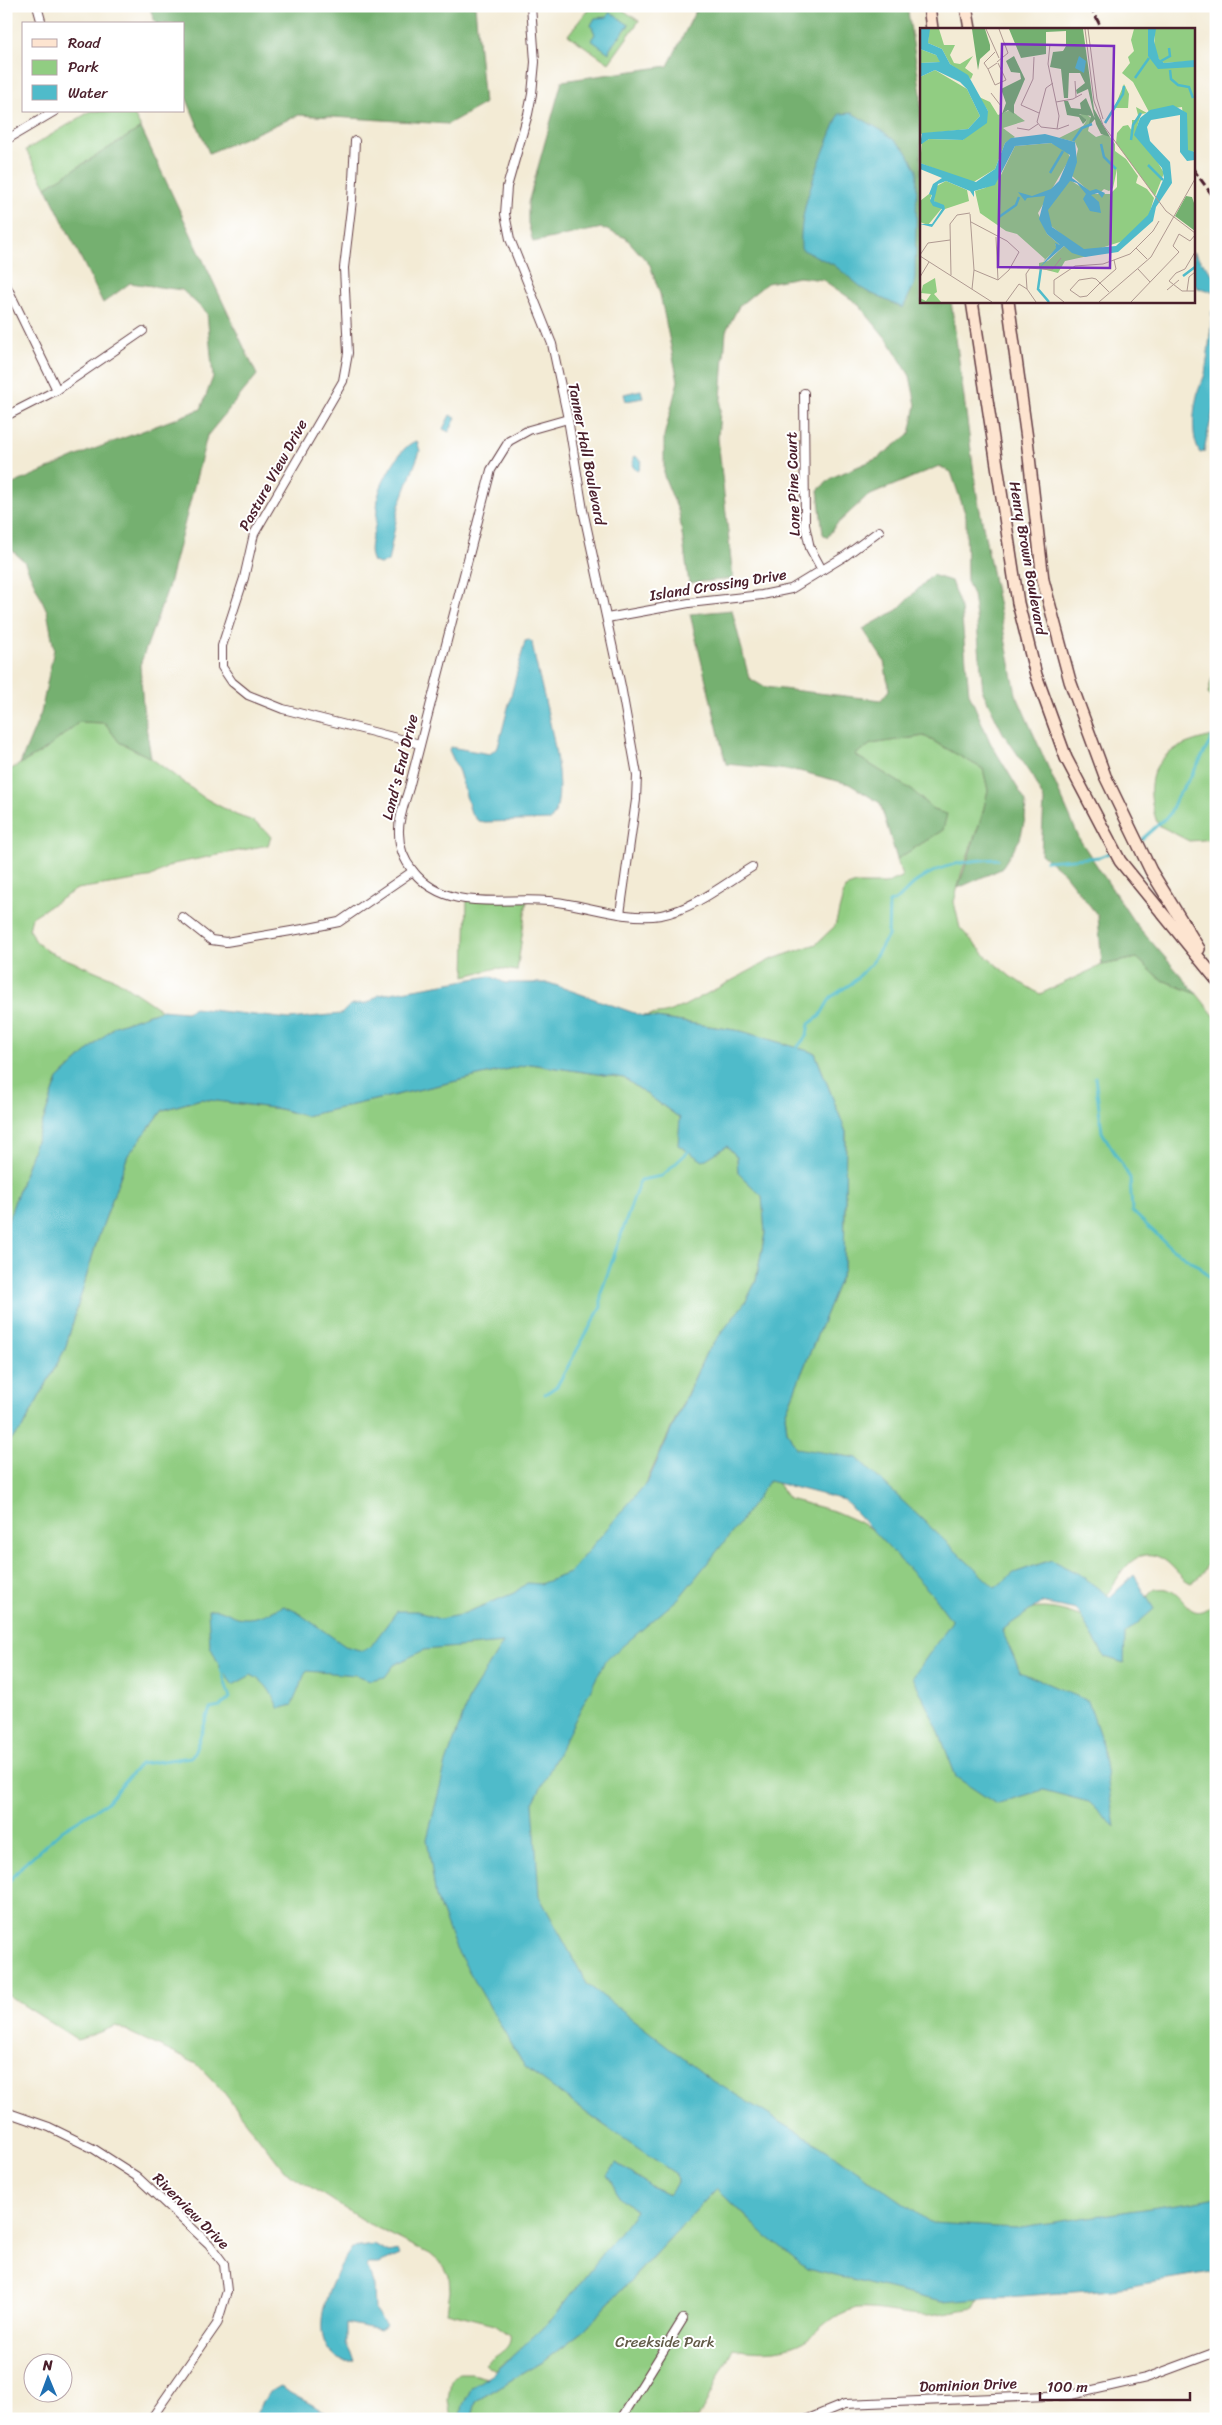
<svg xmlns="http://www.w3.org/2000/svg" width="1222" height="2425" viewBox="0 0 1222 2425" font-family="Sriracha,sans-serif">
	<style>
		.green { fill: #91cd82; stroke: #6e7656 }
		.forest { fill: #74b070; stroke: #5f684e }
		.water { fill: #4fbbca; stroke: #4c6d7a }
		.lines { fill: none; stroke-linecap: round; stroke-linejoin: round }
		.stream { stroke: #4fbbca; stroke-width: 3 }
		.street-casing { stroke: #633e44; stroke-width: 10 }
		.secondary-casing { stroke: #633e44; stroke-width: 14 }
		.street { stroke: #fff; stroke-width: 8 }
		.secondary { stroke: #fde4d0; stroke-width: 11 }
		.rail { stroke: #4a1f2b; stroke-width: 3; stroke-dasharray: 8 4; stroke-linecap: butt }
		.labels { text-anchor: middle; stroke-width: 4; stroke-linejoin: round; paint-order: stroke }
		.street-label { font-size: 15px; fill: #4a1f2b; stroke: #fff }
		.park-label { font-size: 15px; fill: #635c49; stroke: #fff }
		.inset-river { fill: none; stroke: #4fbbca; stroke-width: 2.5 }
		.inset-road { fill: none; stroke: #af9991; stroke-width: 1 }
		.view { fill: #7b2cbf; fill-opacity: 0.15; stroke: #7b2cbf; stroke-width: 2.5 }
		.inset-edge { fill: none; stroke: #4a1f2b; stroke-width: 2.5 }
	</style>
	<rect width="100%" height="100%" fill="#fff"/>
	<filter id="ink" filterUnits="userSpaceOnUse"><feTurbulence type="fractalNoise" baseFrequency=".02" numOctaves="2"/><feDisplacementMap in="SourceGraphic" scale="10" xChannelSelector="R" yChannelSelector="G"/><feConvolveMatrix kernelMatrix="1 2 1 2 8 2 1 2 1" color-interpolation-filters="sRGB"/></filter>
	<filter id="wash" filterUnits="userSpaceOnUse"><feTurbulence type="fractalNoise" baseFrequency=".0096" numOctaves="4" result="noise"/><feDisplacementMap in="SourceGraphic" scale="20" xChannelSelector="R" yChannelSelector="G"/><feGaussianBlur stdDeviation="1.12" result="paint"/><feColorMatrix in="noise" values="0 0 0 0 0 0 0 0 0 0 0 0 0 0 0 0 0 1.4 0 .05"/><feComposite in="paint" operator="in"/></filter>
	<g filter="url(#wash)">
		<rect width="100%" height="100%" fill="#f3ebd5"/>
		<g class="green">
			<path d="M591 6H617L639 21 609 63 568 35Z"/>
			<path d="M91 111H132L141 128 46 187 26 150Z"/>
			<path d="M1216 677V702L1208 694 1212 678Z"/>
			<path d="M79 722 105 723 119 742 151 758 203 797 236 815 253 821 264 829 271 837 268 845 173 864 148 878 77 889 32 917 29 930 37 943 47 951 117 980 161 1010 115 1026 58 1079 6 1226V772L45 750Z"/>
			<path d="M924 736 983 769 988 790 982 816 962 871 954 902 960 928 988 958 1011 977 1040 994 1102 965 1137 958 1160 979 1197 994 1216 1018V1552L1200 1576 1191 1583C1181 1579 1176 1569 1167 1562 1137 1539 1118 1576 1106 1598L990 1599 857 1458 796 1449 787 1431 785 1414 844 1269 846 1132 815 1053 741 1031 643 1016 665 1013 684 1006 770 960 816 944 835 926 845 888 856 884H885L902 877 897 859 943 830 946 814 933 810 913 791 855 755 871 744Z"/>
			<path d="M1213 736H1216V839L1189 841 1158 825C1138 771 1160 747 1213 736Z"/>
			<path d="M467 899 527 900 517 971 497 968 465 976Z"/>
			<path d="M530 1064 624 1078 680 1118 727 1146 737 1157 738 1173 763 1196 765 1233 756 1281 746 1302 706 1353 638 1500 469 1698 592 2117 638 2146 676 2174 677 2183 670 2194 650 2186 616 2163 620 2197 637 2211 553 2318 519 2351 495 2371 485 2364C494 2356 513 2349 510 2335L495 2324 447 2312 450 2291 449 2276 444 2266 430 2254 367 2223 284 2170 222 2090 197 2064 116 2026 78 2040 6 1994V1444L22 1429 65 1349 96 1244 128 1155 163 1110 201 1099 280 1109 305 1116Z"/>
			<path d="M769 1472 789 1499 834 1511 859 1522 889 1540 999 1636C1027 1586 1077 1615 1116 1632L1154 1589C1158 1589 1163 1588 1167 1589 1187 1595 1190 1629 1216 1600V2198L1018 2240 906 2222 547 1963 508 1750Z"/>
			<path d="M717 2188 765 2235 982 2293 974 2308C959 2310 943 2314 928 2315 904 2316 865 2303 845 2312 830 2318 820 2330 807 2339 786 2353 756 2352 733 2348L698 2419H471L476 2401 545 2360 584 2330Z"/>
			<path d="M459 2374H472L487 2378C468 2390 465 2397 460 2419H451L448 2401 451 2380Z"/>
		</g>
		<g class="forest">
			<path d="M149 6H475L484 104 448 124 299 115 209 153 184 92V24H156Z"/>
			<path d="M698 6H907L921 93V301H951L977 495 1016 694 1080 840 1134 922 1197 994 1160 979 1137 958 1102 965 1098 916 1064 873 1041 854 1044 801 1034 778 1003 733 983 692 977 624 973 595 967 581 966 516 951 472 939 466 866 497 835 526 827 538 823 534 818 490 833 477 878 458 910 434 916 405 910 376 890 343 857 303 823 280 799 277 767 283 739 306 726 331 718 438 733 579 689 583 679 513 664 476V436L678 381 660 294 650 265 626 238 602 228 533 242 528 223V203L562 81 668 66Z"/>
			<path d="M141 128 257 375 207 436 168 588 140 665 143 707 151 758 119 742 105 723 79 722 45 750 20 764 41 713 54 649 47 611 24 561 6 545V487L89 451 201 409 213 377 207 313 182 290 130 283 103 303 46 187Z"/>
			<path d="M932 575 951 581 961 609 969 693 990 742 1026 802 1025 819 1020 839 1001 869 958 888 982 816 988 790 983 769 924 736 871 744 855 755 913 791 933 810 947 814 943 830 897 859 880 803 849 784 799 771 726 764 690 614 732 610 749 678 764 687 881 700 889 690 884 661 863 629 897 610Z"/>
		</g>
		<g class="water">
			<path d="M610 12 629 25 610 48 609 53 591 40 595 34 591 25 595 18 607 17Z"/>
			<path d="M852 113 884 132 906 150 917 170 915 277 914 285 903 308 866 291 834 265 801 249C798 204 823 155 839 114Z"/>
			<path d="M1193 252 1216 278V292L1198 288 1193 283Z"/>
			<path d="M1216 307C1216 340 1219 375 1214 407 1211 422 1206 437 1204 452L1200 453C1191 438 1193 413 1197 396 1198 388 1203 381 1205 374 1208 354 1211 332 1212 311Z"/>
			<path d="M641 390 643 398 626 401 624 394Z"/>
			<path d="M450 415 456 418 449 432 443 429Z"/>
			<path d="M417 441 420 451 399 506 388 562 380 564 373 562C366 548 374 535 376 521 377 511 377 503 379 493 383 479 402 443 417 441Z"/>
			<path d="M635 456 642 461 639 470 637 471 633 467V457Z"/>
			<path d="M529 640 532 642C537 680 575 791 551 820L485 822 478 821 471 813 459 772 449 750 450 747 490 754 498 747 525 641Z"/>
			<path d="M490 976 505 983H549L643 1016 741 1031 815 1053 846 1132 844 1269 785 1414 787 1431 796 1448 857 1458 995 1588 1014 1573 1051 1560 1079 1574 1110 1597 1134 1575 1154 1609 1125 1634 1124 1663 1105 1657 1077 1610 1041 1603 1002 1630 1020 1672 1088 1701 1101 1739 1115 1827 1089 1802 1043 1790 996 1804 956 1777 937 1727 913 1677 952 1621 932 1594 844 1500 769 1481 735 1529 679 1598 605 1661 533 1803 539 1896 587 1984 710 2079 828 2151 931 2223 1014 2228 1191 2202 1216 2197V2272L1113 2289 942 2302 807 2269 765 2235 717 2188 584 2330 545 2360 476 2401 471 2419H460L463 2405 472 2387 492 2375 553 2318 636 2211 620 2197 607 2175 616 2163 650 2186 669 2194 677 2183 676 2174 592 2117 525 2067 456 1949 436 1897 427 1839 446 1763 469 1698 503 1643 424 1650 394 1665 385 1677 370 1680 356 1675 306 1671 292 1705 279 1709C271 1693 268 1683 251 1675L233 1685 221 1669 210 1646 208 1610C222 1606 230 1617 243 1618 259 1619 270 1612 284 1606L297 1612 345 1646 363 1651 371 1646 397 1611H417L439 1619 460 1615 514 1593 527 1583 540 1584 569 1573 648 1481 706 1353 746 1301 756 1281 765 1233 762 1196 738 1173 737 1157 727 1146 703 1161 678 1145 680 1118 624 1078 530 1064 305 1116 280 1109 201 1099 163 1110 128 1155 96 1244 65 1349 22 1429 6 1444V1226L58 1079 115 1026 161 1010 186 1012 194 1008 289 1019 341 1014 350 1005 368 1003 379 995Z"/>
			<path d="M374 2245 389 2253 397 2251 400 2255 379 2264H369L367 2266 374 2286 375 2311 386 2326 380 2330 346 2323V2344L354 2360C347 2363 339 2361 333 2355 306 2330 334 2272 352 2248Z"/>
			<path d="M281 2386 290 2393 339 2419H252L269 2392Z"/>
		</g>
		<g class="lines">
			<g class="stream">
				<path d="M1142 839 1169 815 1177 797 1192 775 1216 731"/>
				<path d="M1046 861 1100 857 1109 853"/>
				<path d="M797 1048 807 1035 809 1024 820 1016 831 997 852 983 871 964 888 936 889 903C901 900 906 889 916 882 940 864 969 860 998 859"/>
				<path d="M1095 1077 1102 1132 1130 1178 1132 1211 1170 1247 1195 1264 1216 1282"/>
				<path d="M545 1394 557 1386 601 1307V1293L640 1180 662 1176 688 1152"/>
				<path d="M7 1884 22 1866 62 1830 106 1803 140 1764 191 1757 195 1751 210 1709 220 1707 230 1698 221 1669"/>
			</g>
		</g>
	</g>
	<g filter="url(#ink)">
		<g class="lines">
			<g class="street-casing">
				<g id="street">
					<path d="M37 6 42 24"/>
					<path d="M531 6 535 62 532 94 528 114 507 187 505 214 510 239 552 344 568 419 583 510 621 686 637 775 636 800 620 914"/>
					<path d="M6 140 55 111"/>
					<path d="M355 141 352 200 344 268 348 353 343 381 254 534 244 578 222 646V667L232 682 248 695 283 709 420 744"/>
					<path d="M6 285 57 390 6 416"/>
					<path d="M57 390 143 331"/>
					<path d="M804 393 805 525 810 548 822 570"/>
					<path d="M568 419 529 430 509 441 491 470 409 788C405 802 398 819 399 833 399 847 404 860 413 871 446 913 502 897 548 901 585 904 624 921 661 915 694 909 724 884 752 867"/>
					<path d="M607 618 689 603 762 595 791 589 845 556 879 531"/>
					<path d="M182 917 211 940 226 942 309 928 339 922 413 871"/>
					<path d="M6 2112 49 2127 94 2149 136 2176 209 2244 224 2264 227 2291 217 2324 151 2419"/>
					<path d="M621 2419 683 2319"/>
					<path d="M808 2419 845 2404 1071 2395 1146 2378 1216 2352"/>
				</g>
			</g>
			<g class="secondary-casing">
				<g id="secondary">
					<path d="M929 6 932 29"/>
					<path d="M966 6 970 29"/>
					<path d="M972 301 1018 603 1036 675 1066 758 1120 861 1216 979"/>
					<path d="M1008 301 1027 439 1043 580 1070 681 1105 776 1151 871 1199 949"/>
				</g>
			</g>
			<use href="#street" class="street"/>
			<use href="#secondary" class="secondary"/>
			<g class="rail">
				<path d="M1090 6 1102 29"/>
				<path d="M1193 169 1216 200"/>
			</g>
		</g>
	</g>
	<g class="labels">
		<g class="street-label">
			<text transform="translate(587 454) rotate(79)" y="5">Tanner Hall Boulevard</text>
			<text transform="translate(273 475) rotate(-61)" y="5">Pasture View Drive</text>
			<text transform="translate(793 484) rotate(-92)" y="5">Lone Pine Court</text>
			<text transform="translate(1028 558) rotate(80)" y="5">Henry Brown Boulevard</text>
			<text transform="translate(718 585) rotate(-9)" y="5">Island Crossing Drive</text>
			<text transform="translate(400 767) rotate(-76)" y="5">Land's End Drive</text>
			<text transform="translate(191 2211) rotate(45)" y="5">Riverview Drive</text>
			<text transform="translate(968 2385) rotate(-2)" y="5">Dominion Drive</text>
		</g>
		<g class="park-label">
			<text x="665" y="2347">Creekside Park</text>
		</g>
	</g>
	<g transform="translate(920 28)">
		<rect width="275" height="275" fill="#f3ebd5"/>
		<path d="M9 1H19L24 17H35L30 27 34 35 40 36 53 28 45 40 53 46 51 51 30 36 22 21 8 15ZM214 1H229L234 35 275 39V123L270 125 266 120 262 79 229 84 213 54 202 45 210 35 208 29 214 23 211 12ZM235 1H275V33L244 35 240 33 234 22ZM0 21 16 27 21 34 0 35ZM15 42 47 61 60 88 48 101 0 106V49ZM204 56 209 66 208 80H195L193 83ZM59 69 70 74 78 87 90 82 105 93 83 100 95 109 85 115 75 141 52 155 0 135 2 115 9 111 43 112 68 83ZM216 79 227 85 221 86 217 99 244 145 235 168 196 115 197 105 203 98 208 97 212 103V92H216L218 87ZM165 85 171 90 168 103 176 109 185 106 190 109 195 116V123L206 131 218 148 216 155 227 161 234 170 229 187 203 213 172 223 159 220 126 194V176L150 152 172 166H190L197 159V141L193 160 189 163 184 161 180 165 170 164 152 148 158 121 155 114 139 110 163 98 167 92 159 87ZM131 115 147 122 150 130 118 185 127 206 140 217 135 216 137 220 123 234 125 231 97 206 86 203 60 185 55 163 65 160 81 147 95 118ZM26 153 47 162 49 173 25 181 14 173 15 159ZM9 166H12L10 171 22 180 8 197 0 194V173ZM144 218 168 228 145 233 138 245 119 240V235L128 233ZM15 250 17 264 14 266 21 274H0V270L6 273 11 266 1 265 3 257Z" fill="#91cd82"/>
		<path d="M52 1H65L70 17V22L60 31 58 42ZM89 1H163L174 81 190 109 181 106 176 96 168 61 157 66 156 62 165 55 160 45H149L148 70H144L141 41 130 39 133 24 143 23 146 18V3L126 4V26L101 30ZM94 28 105 51 94 77V86L88 82 82 86 86 75 81 61 101 51 100 45 91 44 86 33ZM166 70 175 91 168 99 171 88 159 86 167 92 163 96 159 89 147 87 144 73H148L151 80 161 81 160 75ZM266 168 272 169 275 178V203L255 188Z" fill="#74b070"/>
		<path d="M0 1H10L8 15 22 21 30 36 48 47 68 83 67 95 43 112 9 111 0 117 2 105 48 101 60 88 47 61 40 54 15 42 0 49V35L20 34 16 27 0 21ZM228 1H236L234 13 239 31 244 35 275 32V39L238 41 228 28ZM159 28 166 33 164 45 155 40ZM253 77 267 85 268 122 275 124V132L267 133 260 124V87L231 92 227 99 230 113 250 134 252 155 236 179 233 193 198 224 165 229 152 225 144 218 120 239 136 220 135 215 140 217 127 206 119 191 125 168 107 170 105 173 98 164 112 168 131 161 139 153 150 127 131 115 95 118 75 157 54 163V169L50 163 26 153 18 156 14 173 24 177 25 181 12 199 0 196H12L22 181 13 178 10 173 12 167 9 166 13 156 22 150 0 141V135L56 154 75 141 85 115 91 110 125 106 155 114 157 134 152 150 170 163 176 161 185 165 182 170 178 165 171 167 179 174 181 185 170 183 163 171 166 166 157 155 150 153 128 182 132 199 164 221 196 218 228 187 244 150 242 140 214 107 220 90 230 82Z" fill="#4fbbca"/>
		<path class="inset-river" d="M241 33 250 28 249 20M250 42 251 51 258 57 269 59 273 70M215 50 229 30M185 95 203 66 204 58M211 112 213 97 221 85M153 113 162 100 172 96M181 116 184 129 196 141M228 137 243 152M130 145 143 123M79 189 96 177 99 169M121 240 118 261 129 274M263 248 275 239"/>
		<path class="inset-road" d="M66 1 79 30M165 1 174 73 183 97 246 183 275 205M168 1 177 71 183 91M130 16 128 36 139 88 137 101M114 29 113 51 101 77 119 85M77 34 88 25 79 1M68 41 64 35 75 24M155 53 156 69M133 55 126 60 117 94 121 99 138 101 149 97M75 57 86 52 78 35M75 57 68 41 77 35M71 65 81 78M136 74 153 71 162 66M97 100 109 102 118 96M50 186 54 242 52 261M51 194 87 213 99 224 89 242 78 252M76 209 78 252M216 220 227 231M275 224 265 241 256 245 249 253 262 263H275M0 227 8 215 30 212M0 228 72 274M218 241 230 254M54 242 78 252M31 247 30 196 37 187 50 185M0 249 9 234M107 261 106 246 110 240 132 242 141 230M247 262 259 252M267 263 269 249 275 244M189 264 176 251 172 250 159 252 150 262 160 269 167 268 180 255 196 241 194 232M86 274 99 256 107 261 116 274M144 274 134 266V252L155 238 183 236 210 226 233 203 239 193M179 274 231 229 275 151M211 274 259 224 253 218 259 206 270 213 275 207"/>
		<path class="view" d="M82 16 194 18 190 240 78 239Z"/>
		<rect width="275" height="275" class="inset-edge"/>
	</g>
	<rect width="1222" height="2425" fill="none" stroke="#fff" stroke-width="25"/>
	<rect x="22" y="22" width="162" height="90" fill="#ffffff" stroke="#b7a5aa"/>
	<rect x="32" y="39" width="25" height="8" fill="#fde4d0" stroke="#b7a5aa"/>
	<text x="68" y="48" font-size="15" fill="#4a1f2b">Road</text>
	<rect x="32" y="60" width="25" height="15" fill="#91cd82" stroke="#b7a5aa"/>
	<text x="68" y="72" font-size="15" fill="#4a1f2b">Park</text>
	<rect x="32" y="85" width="25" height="15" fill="#4fbbca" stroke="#b7a5aa"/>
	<text x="68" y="98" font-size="15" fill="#4a1f2b">Water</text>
	<g transform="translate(48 2378) rotate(359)"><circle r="24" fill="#ffffff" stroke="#b7a5aa"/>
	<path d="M0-4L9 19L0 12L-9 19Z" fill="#1f6fb2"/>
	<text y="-8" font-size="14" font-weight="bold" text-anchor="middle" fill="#4a1f2b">N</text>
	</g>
	<path d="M1040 2392v8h150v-8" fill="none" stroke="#4a1f2b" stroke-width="2.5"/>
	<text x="1047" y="2392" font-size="15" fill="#4a1f2b" stroke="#ffffff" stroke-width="4" paint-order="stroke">100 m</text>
</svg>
